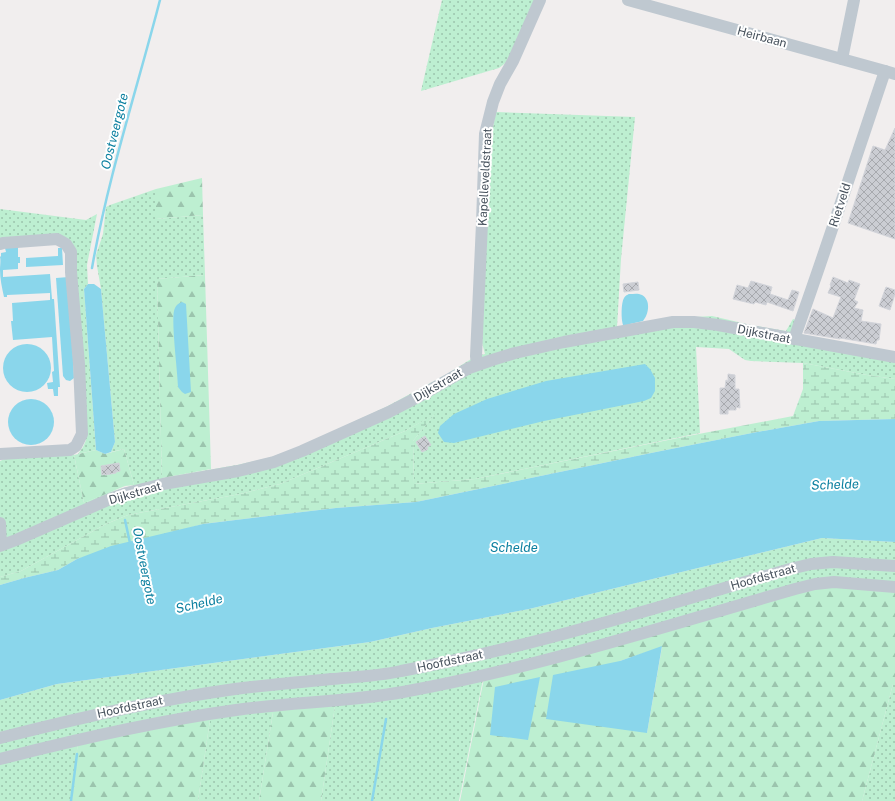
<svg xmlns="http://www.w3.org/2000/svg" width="895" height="801" viewBox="0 0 895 801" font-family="'Public Sans',sans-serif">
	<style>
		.green { fill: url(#green-dots) }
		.forest { fill: url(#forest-firs); fill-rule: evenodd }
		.wetland { fill: url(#wetland-marsh) }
		.water { fill: #8ad6eb }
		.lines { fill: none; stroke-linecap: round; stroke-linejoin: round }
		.stream { stroke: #8ad6eb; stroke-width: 2.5 }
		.building { fill: url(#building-cross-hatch); stroke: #d2d4da }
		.minor { stroke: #bfc8d0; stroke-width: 12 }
		.labels { text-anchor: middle; stroke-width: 4; stroke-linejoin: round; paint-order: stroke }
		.street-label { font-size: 12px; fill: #46515c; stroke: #fff }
		.water-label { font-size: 13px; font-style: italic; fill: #0d80a0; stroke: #fff }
	</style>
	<defs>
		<pattern id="green-dots" width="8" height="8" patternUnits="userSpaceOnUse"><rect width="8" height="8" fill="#bdefd1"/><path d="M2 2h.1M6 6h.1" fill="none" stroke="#9bc4ad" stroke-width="1.8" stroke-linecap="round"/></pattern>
		<pattern id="forest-firs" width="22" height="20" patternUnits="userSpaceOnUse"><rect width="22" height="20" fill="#bdefd1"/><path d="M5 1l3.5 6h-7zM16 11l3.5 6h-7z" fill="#9bc4ad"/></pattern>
		<pattern id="wetland-marsh" width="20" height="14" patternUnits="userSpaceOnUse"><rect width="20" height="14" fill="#bdefd1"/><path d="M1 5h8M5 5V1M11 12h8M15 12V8" fill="none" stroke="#9bc4ad"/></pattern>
		<pattern id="building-cross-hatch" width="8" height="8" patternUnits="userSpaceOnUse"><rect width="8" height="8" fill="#cbcdd3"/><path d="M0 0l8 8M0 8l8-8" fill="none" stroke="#a7a9ae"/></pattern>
	</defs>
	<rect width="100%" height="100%" fill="#f1eeee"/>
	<g class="green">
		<path d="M442 0H535L508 61 499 68 421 91Z"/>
		<path d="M496 112 635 117 621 259 617 327 695 317 712 316 751 325 786 331 793 319 798 321 792 332 895 359V379L867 375 803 363 751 361 745 360 729 349 696 347 700 433 475 479 414 484 413 441 434 415 405 431 280 484 240 494 128 515 106 524 21 571 0 577V461L7 458 74 455 84 503 107 493 134 485 124 449 111 452 115 442 101 289 97 266 96 255 103 234 106 207 110 205 156 189V219L203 215 205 275 157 279 162 478 237 465 269 458 299 447 386 407 447 374 476 356 485 354 482 343 491 137Z"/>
		<path d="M0 209 86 220 97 214 87 265 88 284 84 289 96 450 78 454 83 447 86 440 69 240 0 239Z"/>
		<path d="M822 538 895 542V583L402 687 0 755V700L57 684 370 642 432 628 529 609Z"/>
		<path d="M484 674 459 801H321L336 699Z"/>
		<path d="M893 684H895V801H862Z"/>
		<path d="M274 706 259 801H198L211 713Z"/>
		<path d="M78 740 72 801H0V759Z"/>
	</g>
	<g class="forest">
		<path d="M202 178 203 215 156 219V189Z"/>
		<path d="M205 275 211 469 162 478 157 279Z"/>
		<path d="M124 449 134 485 125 486 84 503 74 455 96 450 105 454Z"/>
		<path d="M834 587 895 592V684H893L862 801H460L484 678 795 592ZM662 647 647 733 620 661Z"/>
		<path d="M336 699 321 801H259L274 706Z"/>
		<path d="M211 713 198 801H72L78 740Z"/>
	</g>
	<path class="wetland" d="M803 363 867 375 895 379V419L819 421 752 433 656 452 416 502 336 508 203 524 77 559 58 570 24 578 0 585V577L21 571 106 524 128 515 240 494 280 484 405 431 435 414 413 441 414 484 475 479 683 437 793 416 803 389Z"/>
	<g class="water">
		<path d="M18 247V257H20V263H18V269L3 270V277L50 274 52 299H54L60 387H58V396H54L53 389H48L47 383 53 382 52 372 54 371 52 337 13 340 11 321H13L12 303 50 300V293L7 295V297H4C2 288 0 279 0 270 0 265 1 261 0 257L1 256V253L6 252 5 248Z"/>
		<path d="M58 248H62L63 265 26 267V258L58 256Z"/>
		<path d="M69 277 74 378 70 381 66 380 63 376 56 278Z"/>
		<path d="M88 284H94L101 289 115 442 111 452 105 454 96 450 84 289Z"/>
		<path d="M629 294C634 294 638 293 642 295 651 300 649 314 643 321L630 324 625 326 623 325C621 319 621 303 624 298 626 295 627 295 629 294Z"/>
		<path d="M182 302 186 304 191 392 185 394 182 392 178 387C178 374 170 315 175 308 176 305 179 303 182 302Z"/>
		<circle cx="27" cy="368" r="24"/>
		<path d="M645 364 650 369 655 378V391L651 398 644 401 544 421 454 443 444 442 438 433 440 426 454 414 487 399 546 381Z"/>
		<circle cx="31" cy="422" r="23"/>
		<path d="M895 419V542L822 538 529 609 432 628 370 642 57 684 0 700V585L24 578 58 570 77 559 111 546 203 524 336 508 416 502 656 452 752 433 819 421Z"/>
		<path d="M662 646 647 733 546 719 553 675 620 661Z"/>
		<path d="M540 677 528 740 490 735 495 687Z"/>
	</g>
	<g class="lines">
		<g class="stream">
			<path d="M92 268C108 177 137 89 160 0"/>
			<path d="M125 520 130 543"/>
			<path d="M71 801 77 754"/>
			<path d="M372 801 386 719"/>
		</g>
	</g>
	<g class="building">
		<path d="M895 128V239L848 223 873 146 885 150Z"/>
		<path d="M833 277 848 283 849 280 860 284 854 300 858 302 854 308 863 310 861 321 881 324 879 340H877L876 344 840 338V339L804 333 813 309 833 318 841 297 828 293 831 286 830 285Z"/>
		<path d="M751 281 772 287 770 294 788 300 792 290 799 292 793 311 767 302 766 305 755 302 754 304 733 299 737 285 748 288Z"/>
		<path d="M638 282 639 290 624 292 623 284Z"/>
		<path d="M886 287 895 290V294L890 310 879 306Z"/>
		<path d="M728 374 735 375V389H739L740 408 736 407V410H728V414H720V388H725L726 380 728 381Z"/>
		<path d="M425 436 431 445 427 447 428 449 422 452 416 442Z"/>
		<path d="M119 463 120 471 116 472V473L105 475V474L102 475 101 466Z"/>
	</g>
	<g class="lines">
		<g class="minor">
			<path d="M628 0 885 71 895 74"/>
			<path d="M842 59 854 0"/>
			<path d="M0 244 3 243 57 239 66 244 71 252V272L79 364 82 434 76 446 70 450 0 454"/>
			<path d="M794 339C826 250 855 160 885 71"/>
			<path d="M477 364 476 356 482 223 485 134 493 102 500 84 513 61 540 0"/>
			<path d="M0 523 1 545"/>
			<path d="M0 546 16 540 110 499 127 493 163 484 238 471 274 462 302 451 389 412 418 397 469 368 492 360 515 353 564 342 673 322H694L718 325 895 357"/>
			<path d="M0 738C78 718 155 700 235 689 267 685 300 682 332 679 355 677 378 676 401 671 533 647 661 606 790 569L811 564 833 562 895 566"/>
			<path d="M0 759C78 739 156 721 236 710 292 702 348 702 403 692 536 668 665 626 795 589L815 584 834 582 895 587"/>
		</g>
	</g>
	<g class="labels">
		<g class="street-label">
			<text transform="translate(762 37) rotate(15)" y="4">Heirbaan</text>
			<text transform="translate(485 177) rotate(-87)" y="4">Kapelleveldstraat</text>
			<text transform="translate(840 205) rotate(-72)" y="4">Rietveld</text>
			<text transform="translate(764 334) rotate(11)" y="4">Dijkstraat</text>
			<text transform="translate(438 385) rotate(-30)" y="4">Dijkstraat</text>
			<text transform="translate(135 493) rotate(-16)" y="4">Dijkstraat</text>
			<text transform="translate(763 577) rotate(-16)" y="4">Hoofdstraat</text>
			<text transform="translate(450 661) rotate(-12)" y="4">Hoofdstraat</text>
			<text transform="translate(130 707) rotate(-12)" y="4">Hoofdstraat</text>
		</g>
		<g class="water-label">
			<text transform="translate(114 131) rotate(-76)" y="5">Oostveergote</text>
			<text transform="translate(835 484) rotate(-2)" y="5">Schelde</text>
			<text x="514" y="552">Schelde</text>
			<text transform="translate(145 566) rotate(79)" y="5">Oostveergote</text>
			<text transform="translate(199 603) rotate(-13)" y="5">Schelde</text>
		</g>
	</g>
</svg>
